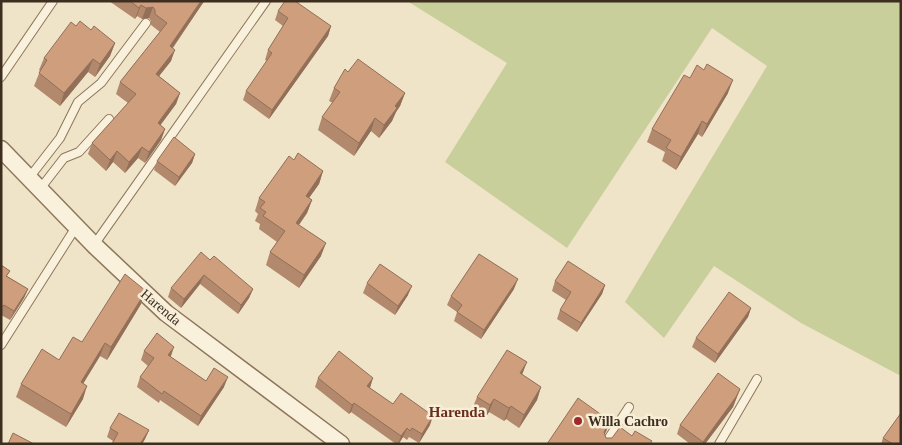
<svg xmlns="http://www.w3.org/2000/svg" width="902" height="445" viewBox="0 0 902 445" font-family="'Times New Roman',serif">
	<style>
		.green { fill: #c9cf9b }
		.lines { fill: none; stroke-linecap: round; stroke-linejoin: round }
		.lane-casing { stroke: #8d765c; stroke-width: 10 }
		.street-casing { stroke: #8d765c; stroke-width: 19 }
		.lane { stroke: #faf1dc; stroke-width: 8 }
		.street { stroke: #faf1dc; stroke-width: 16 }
		.wall { fill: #b2896c }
		.shaded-wall { fill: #916f58 }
		.building { fill: #cf9f7d; stroke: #916f58 }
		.poi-dot { fill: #9e2a2b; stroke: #f7eed8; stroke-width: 2 }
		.labels { text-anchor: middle; stroke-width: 5; stroke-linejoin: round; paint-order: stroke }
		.street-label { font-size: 14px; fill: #3d2e20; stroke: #f7eed8 }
		.poi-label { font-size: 14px; font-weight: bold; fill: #3d2e20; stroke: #f7eed8; text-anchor: start }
		.neighbourhood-label { font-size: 15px; font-weight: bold; fill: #6b2e1e; stroke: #f7eed8 }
	</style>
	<rect width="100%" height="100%" fill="#f0e4c8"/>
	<path class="green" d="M407 1H901V376L801 323 714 266 664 338 625 302 767 66 712 28 567 248 445 162 507 63Z"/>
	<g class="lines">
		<g class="lane-casing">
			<g id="lane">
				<path d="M1 77 53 1"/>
				<path d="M29 178 60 138 78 102 101 83 146 23"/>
				<path d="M40 189 64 158 79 152 109 119"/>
				<path d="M94 245 266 1"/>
				<path d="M1 345 76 227"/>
				<path d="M605 444 629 407"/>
				<path d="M719 444 757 379"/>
			</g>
		</g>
		<g class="street-casing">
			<path id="street" d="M1 149 94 245 166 313 341 444"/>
		</g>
		<use href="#lane" class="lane"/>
		<use href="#street" class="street"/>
	</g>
	<g class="wall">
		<path d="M109 1H204L173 48 171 61 159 76 180 93 176 104 160 125 165 129 161 140 145 163 138 158 125 173 113 162 106 171 88 154 92 143 128 103 116 94 120 82 160 32 151 25V21L149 18 142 19 137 16 135 19Z"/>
		<path d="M278 11 331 26 328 36 269 119 243 100 246 91 267 61 265 60 268 50 283 26 275 20Z"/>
		<path d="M76 26 91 30 115 43 110 56 95 77 88 72 60 106 34 86 40 71 39 70 44 58Z"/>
		<path d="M348 72 405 93 400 106 396 112 392 121 379 138 371 131 354 156 318 130 322 117 333 103 329 101 334 88Z"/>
		<path d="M690 78 728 93 702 137 698 134 676 170 662 161 665 152 647 142 652 129Z"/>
		<path d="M195 154 192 163 175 186 154 170 157 161Z"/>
		<path d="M294 160 323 171 319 184 309 198 312 200 307 213 299 225 321 256 299 288 266 265 270 252 277 242 259 229 260 224 255 221 258 214 255 211 259 198Z"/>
		<path d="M210 260 253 289 249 298 238 314 200 284 181 308 168 297 171 288Z"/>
		<path d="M1 265 10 271 7 276 28 289 24 298 10 320 1 315Z"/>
		<path d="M555 281 605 285 602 294 577 332 557 319 560 310 566 300 552 291Z"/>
		<path d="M367 283 408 295 395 315 363 293Z"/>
		<path d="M514 289 481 339 454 321 457 312 447 305 451 296Z"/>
		<path d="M146 291 141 304 107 360 100 356 83 384V399L66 427 16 397 21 384 59 360 82 342Z"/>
		<path d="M751 308 748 317 715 363 692 347 696 338Z"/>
		<path d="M144 351 171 357 206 381 224 387 198 426 160 400 159 403 137 387 140 377 148 366 141 360Z"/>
		<path d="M523 375 541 387 537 400 519 428 506 419 504 421 489 412 485 418 472 409 477 397Z"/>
		<path d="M318 378 370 388 393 404 430 425 419 443 409 437 407 440 403 437 399 444H396L351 412 349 414 315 387Z"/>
		<path d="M740 389 733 407 705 444H690L677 434 680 425Z"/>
		<path d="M110 428 149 430 145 439 142 444H112L113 441 107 437Z"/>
		<path d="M883 438 901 444H881Z"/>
	</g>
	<g class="shaded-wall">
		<path d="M201 1H204L203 3 166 57 170 46Z"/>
		<path d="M141 5 137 16 135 19 139 8Z"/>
		<path d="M153 7 149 18 142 19 146 8Z"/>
		<path d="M331 26 328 36 269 119 272 110Z"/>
		<path d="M115 43 110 56 95 77 100 64Z"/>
		<path d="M175 50 171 61 152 85 156 74Z"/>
		<path d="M93 59 88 72 60 106 64 93Z"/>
		<path d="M733 80 728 93 702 137 707 124Z"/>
		<path d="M180 93 176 104 154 134 158 123Z"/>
		<path d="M405 93 400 106 396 112 392 121 379 138 384 125 395 106Z"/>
		<path d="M375 118 371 131 354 156 359 143Z"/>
		<path d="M702 121 698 134 676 170 681 157Z"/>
		<path d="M165 129 161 140 145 163 149 152Z"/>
		<path d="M142 147 138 158 125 173 129 162Z"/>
		<path d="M117 151 113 162 106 171 110 160Z"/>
		<path d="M195 154 192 163 175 186 179 177Z"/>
		<path d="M323 171 319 184 301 209 306 196Z"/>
		<path d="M312 200 307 213 291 236 296 223Z"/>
		<path d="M326 243 321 256 299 288 304 275Z"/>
		<path d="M204 275 200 284 181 308 184 299Z"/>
		<path d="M518 279 514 289 481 339 484 330Z"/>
		<path d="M605 285 602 294 577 332 581 323Z"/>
		<path d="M412 286 408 295 395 315 398 306Z"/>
		<path d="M28 289 24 298 10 320 14 311Z"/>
		<path d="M253 289 249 298 238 314 241 305Z"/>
		<path d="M146 291 141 304 107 360 111 347Z"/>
		<path d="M751 308 748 317 715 363 718 354Z"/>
		<path d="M105 343 100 356 76 395 81 382Z"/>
		<path d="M174 347 171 356 165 364 168 355Z"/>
		<path d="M527 362 522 375 520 373Z"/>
		<path d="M228 377 224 387 198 426 201 416Z"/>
		<path d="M373 378 370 388 364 395 367 386Z"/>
		<path d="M87 386 83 399 66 427 71 414Z"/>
		<path d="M541 387 537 400 519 428 524 415Z"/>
		<path d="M740 389 733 407 705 444H702Z"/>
		<path d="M494 399 489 412 485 418 490 405Z"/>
		<path d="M354 403 351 412 349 414 352 405Z"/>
		<path d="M511 406 506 419 504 421 509 408Z"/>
		<path d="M433 416 430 425 419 443 422 434Z"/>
		<path d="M610 421 606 432 599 443 604 432Z"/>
		<path d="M407 428 403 437 398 444 401 436Z"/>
		<path d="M149 430 145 439 142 444H140Z"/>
	</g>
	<g class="building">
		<path d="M130 1H201L170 46 175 50 156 74 180 93 158 123 165 129 149 152 142 147 129 162 117 151 110 160 92 143 136 94 120 82 167 23 155 14V10L153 7 146 8 141 5 139 8Z"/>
		<path d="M285 1H295L331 26 272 110 246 91 272 53 268 50 288 18 278 11Z"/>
		<path d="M80 21 91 30 94 26 115 43 100 64 93 59 64 93 39 73 47 60 44 58 71 22 76 26Z"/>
		<path d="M358 59 405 93 395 106 397 108 384 125 375 118 359 143 322 117 340 92 334 88 345 69 348 72Z"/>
		<path d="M707 64 733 80 707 124 702 121 681 157 666 148 671 140 652 129 684 75 690 78 697 65 704 70Z"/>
		<path d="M174 137 195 154 179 177 157 161Z"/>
		<path d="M298 153 323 171 306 196 312 200 296 223 326 243 304 275 270 252 285 231 263 216 266 212 260 208 265 202 259 198 289 156 294 160Z"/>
		<path d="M201 252 210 260 214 256 253 289 241 305 204 275 184 299 171 288Z"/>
		<path d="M479 254 518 279 484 330 457 312 462 305 451 296Z"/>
		<path d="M568 261 605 285 581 323 560 310 571 292 555 281Z"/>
		<path d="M380 264 412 286 398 306 367 283Z"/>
		<path d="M1 265 10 271 6 276 28 289 14 311 4 305 1 308Z"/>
		<path d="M125 274 146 291 111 347 105 343 81 382 87 386 71 414 21 384 42 349 59 360 73 337 82 342Z"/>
		<path d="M729 292 751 308 718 354 696 338Z"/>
		<path d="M157 333 174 347 168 355 206 381 214 368 228 377 201 416 164 391 162 394 140 377 154 358 144 351Z"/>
		<path d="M507 350 527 362 520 373 541 387 524 415 511 406 509 408 494 399 490 405 477 397Z"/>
		<path d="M339 351 373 378 367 386 393 404 401 393 433 416 422 434 412 428 410 431 407 428 401 436 354 403 352 405 318 378Z"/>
		<path d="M718 373 740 389 736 397 703 442 680 425Z"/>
		<path d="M578 398 610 421 604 432 606 438H612L620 427 632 436 635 431 652 441 650 444H547Z"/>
		<path d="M119 413 149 430 140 444H112L118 433 110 428Z"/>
		<path d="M901 413V444H893L883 438Z"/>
		<path d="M13 433 34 444H8Z"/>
	</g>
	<circle class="poi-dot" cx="578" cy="421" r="5"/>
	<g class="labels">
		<g class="street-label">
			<text transform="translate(161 307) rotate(40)" y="5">Harenda</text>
		</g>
		<g class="poi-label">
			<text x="588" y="426">Willa Cachro</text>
		</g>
		<g class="neighbourhood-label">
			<text x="457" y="417">Harenda</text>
		</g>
	</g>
	<rect width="902" height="445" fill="none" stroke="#3d2e20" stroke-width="5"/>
</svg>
